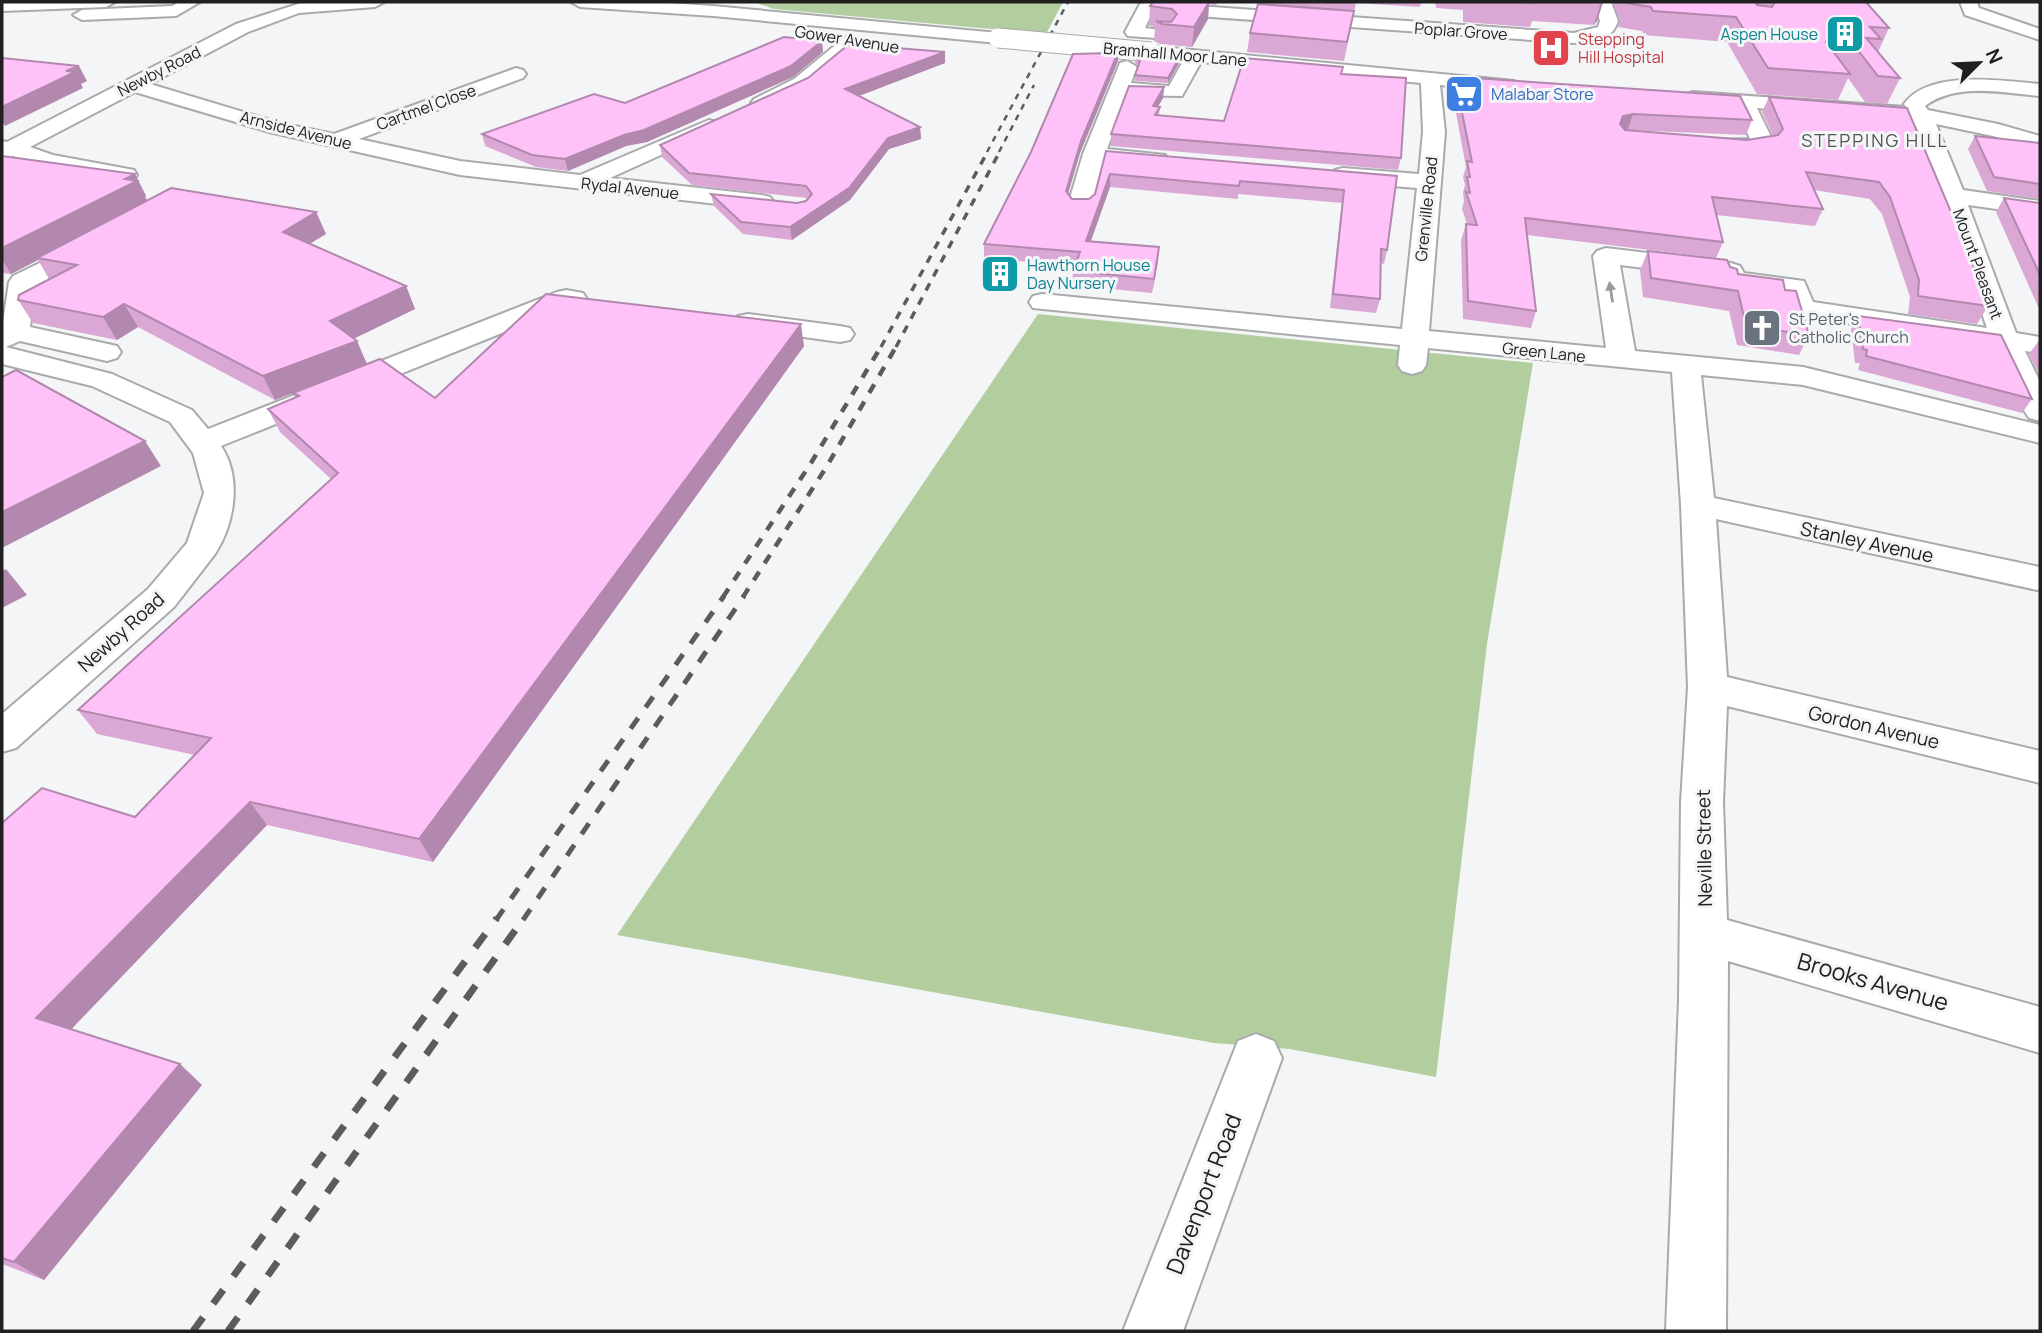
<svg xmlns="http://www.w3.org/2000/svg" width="2042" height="1333" viewBox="0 0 2042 1333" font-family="Manrope,sans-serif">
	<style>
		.green { fill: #b2ce9e }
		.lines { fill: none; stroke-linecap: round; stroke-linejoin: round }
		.minor-casing { stroke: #a8aaab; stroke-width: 4 }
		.minor { fill: #fff; fill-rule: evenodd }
		.rail-far4 { stroke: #5c5c5e; stroke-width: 2.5; stroke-dasharray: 6 6; stroke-linecap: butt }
		.rail-far3 { stroke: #5c5c5e; stroke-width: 3.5; stroke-dasharray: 8 8; stroke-linecap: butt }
		.rail-far2 { stroke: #5c5c5e; stroke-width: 4.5; stroke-dasharray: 10 10; stroke-linecap: butt }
		.rail-far1 { stroke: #5c5c5e; stroke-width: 5; stroke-dasharray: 13 13; stroke-linecap: butt }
		.rail { stroke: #5c5c5e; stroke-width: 7; stroke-dasharray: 17 17; stroke-linecap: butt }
		.minor-bridge-casing { stroke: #a8aaab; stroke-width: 21; stroke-linecap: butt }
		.minor-bridge { stroke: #fff; stroke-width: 19 }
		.wall { fill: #dba7d5 }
		.shaded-wall { fill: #b288ae }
		.building { fill: #ffc2f8; stroke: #b288ae; stroke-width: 2 }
		.oneway { fill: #9b9b9b }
		.labels { text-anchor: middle; stroke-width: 6; stroke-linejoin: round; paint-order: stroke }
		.far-street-label { font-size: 16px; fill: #202021; stroke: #f4f5f7 }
		.far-culture-label { font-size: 16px; fill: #0d838f; stroke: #f4f5f7; text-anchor: end }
		.far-health-label { font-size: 16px; fill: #be3a42; stroke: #f4f5f7; text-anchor: start }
		.far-shop-label { font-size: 16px; fill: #366cbe; stroke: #f4f5f7; text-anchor: start }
		.far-worship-label { font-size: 16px; fill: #5b616d; stroke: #f4f5f7; text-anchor: start }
		.far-neighbourhood-label { font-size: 18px; letter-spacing: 2px; fill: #525355; stroke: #f4f5f7 }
		.street-label { font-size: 19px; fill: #202021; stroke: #f4f5f7 }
		.near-street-label { font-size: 23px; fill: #202021; stroke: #f4f5f7 }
	</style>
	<rect width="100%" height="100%" fill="#f4f5f7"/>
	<g class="green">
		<path d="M754 2H1063L1046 34 774 9Z"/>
		<path d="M1038 314 1533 363 1487 644 1436 1077 1290 1049 1214 1043 617 935Z"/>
	</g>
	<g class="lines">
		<g class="minor-casing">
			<g id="minor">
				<path d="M2 2H115L106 7 2 11Z"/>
				<path d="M179 2H200L176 16 82 20 73 15 82 10 172 6Z"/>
				<path d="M384 2 375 7 299 13 248 32 150 84 280 123 334 134 516 68 523 70 526 74 523 78 359 139 460 161 580 175 709 120 716 122 720 126 716 130 610 178 762 195 770 197 774 202 770 207 762 209 460 175 269 132 135 92 30 147 53 155 134 170 137 175 134 180 126 182 47 168 13 156 2 160V141L7 142 236 24 301 3Z"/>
				<path d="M571 2H653L713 6 998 33 1007 38 998 43 713 16 580 7Z"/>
				<path d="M1149 2H1184L1198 6 1574 33 1598 27 1600 21 1594 2H1611L1618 21C1611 42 1594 41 1574 43L1197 16 1167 7 1153 11 1145 28 1170 31 1173 35 1170 39 1128 36 1125 32 1140 4Z"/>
				<path d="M1960 2H1977L1979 8 2040 29V40L1965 15Z"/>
				<path d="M851 36 858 38 860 42 858 46C836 64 783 115 754 107L751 103 754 99 794 79 844 38Z"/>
				<path d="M1151 46 1514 81 1517 85 1514 89 1507 91 1440 85 1445 132 1429 331 1606 348 1593 256 1597 251 1606 248 1731 263 1740 266 1744 273 1804 281 1813 302 1987 328 1921 136 1913 121 1757 108 1774 143 1771 148C1751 153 1730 155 1709 150L1706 145 1709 140 1750 139 1736 107 1686 102 1683 98 1686 94 1693 92 1906 107 1904 104C1929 69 2003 81 2040 84V96C2003 93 1957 82 1925 106L1928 110 1998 124 2040 136V149L1993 136 1936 124 1963 190 2040 201V215L1968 205 2016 333 2040 337V353L2025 351 2040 382V421L2029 418 2025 412 1994 346 1801 316 1791 314 1784 293 1724 285 1720 277 1620 265 1635 351 1803 367 2040 425V443L1803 385 1701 375 1714 498 2040 567V589L2037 590 1716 519 1727 677 2040 751V783L1727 706 1723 802 1727 920 2040 1007V1053L1728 961 1726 1331H1666L1679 1000 1681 802 1688 687 1681 505 1672 372 1428 348 1426 365 1422 371 1412 374 1402 371 1398 365 1400 345 1033 308 1029 302 1033 296 1042 294 1402 329 1417 188 1343 182 1335 180 1332 175 1335 170 1343 168 1419 174 1423 132 1421 83 1201 62 1182 96 1127 95 1107 149 1165 155 1168 160 1165 165 1157 167 1103 161 1092 205 1088 210H1072L1068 205 1083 154 1120 63 1127 61 1137 67 1131 83 1169 86 1183 61 1144 56 1142 52 1144 48Z"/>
				<path d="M91 238 100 240 103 245 100 250 35 286 30 327 117 346 121 352 117 358 107 361 20 341 6 347 112 374 192 410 208 429 557 292 566 290 583 293 587 299 583 305 569 306 221 446C242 477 235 523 215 554L174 607 16 748 2 752V714L148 589 187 543 204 493 193 453 170 422 92 386 2 364V329L9 282 13 276Z"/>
				<path d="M748 314 840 326 850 328 854 334 850 340 840 342 738 328 734 322 738 316Z"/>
				<path d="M1256 1034 1274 1041 1282 1058 1183 1331H1123L1238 1041Z"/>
			</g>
		</g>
		<use href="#minor" class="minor"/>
		<g class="rail-far4">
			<path d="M987 152 1068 2"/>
			<path d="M999 152 1034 85"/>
		</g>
		<g class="rail-far3">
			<path d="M881 347 988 151"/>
			<path d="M896 347 1000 151"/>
		</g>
		<g class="rail-far2">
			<path d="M723 597 811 463 882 345"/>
			<path d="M743 597 827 466 897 345"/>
		</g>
		<g class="rail-far1">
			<path d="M496 920 724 596"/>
			<path d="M523 920 744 596"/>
		</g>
		<g class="rail">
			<path d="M193 1331 497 918"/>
			<path d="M228 1331 524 918"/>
		</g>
		<g class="minor-bridge-casing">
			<path id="minor-bridge" d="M998 38 1151 52"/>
		</g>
		<use href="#minor-bridge" class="minor-bridge"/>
	</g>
	<g class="wall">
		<path d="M1153 2H1218L1216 5 1209 4 1208 19 1192 47 1160 44 1154 41 1155 27 1149 26 1150 6Z"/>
		<path d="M1261 2H1421L1420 7 1356 3 1344 61 1247 52 1250 33Z"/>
		<path d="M1435 2H1603L1597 21 1594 25 1532 21 1530 27 1463 22V10L1436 8Z"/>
		<path d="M1612 2H1866L1889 28 1878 52 1900 78 1887 104 1865 102 1848 78 1838 100 1757 94 1727 42 1644 35 1642 31 1618 27 1620 20Z"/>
		<path d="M822 41 823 52 793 77 647 142 626 146 568 171 536 167 485 146 482 134 625 103Z"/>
		<path d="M945 52V63L858 96 920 127 921 139 889 149 850 200 792 240 743 234 714 206 711 194 797 203 806 201 807 198 692 185 662 157 660 145Z"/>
		<path d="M1110 53 1118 61 1080 153 1068 194 1072 199H1089L1095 194 1106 151 1397 176 1387 250 1384 264 1381 263 1380 299 1376 313 1330 308 1342 203 1238 194V199L1110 187 1090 242 1158 261 1152 293 1072 285 1073 271 1075 266 984 258V244Z"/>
		<path d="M1136 57 1151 59 1179 58V63L1168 83 1135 81V75L1138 65 1135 63Z"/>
		<path d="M1341 74 1401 158 1398 170 1111 146V134L1164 87 1163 98 1158 106 1160 107 1159 115 1224 121Z"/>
		<path d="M1455 78 1752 120 1746 135 1625 130 1747 140 1773 136 1762 112 1769 97 1907 108 1988 306 1977 324 1908 314 1910 297 1882 214 1870 199 1814 190 1823 209 1815 226 1716 215 1723 242 1716 258 1527 235 1536 311 1531 328 1463 319 1461 240 1466 224H1467L1462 209 1464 201 1463 192 1465 185 1463 177 1466 167 1452 92Z"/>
		<path d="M1975 136 2040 143V199L1987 191 1968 149Z"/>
		<path d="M2 156 135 174 146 196 145 197 147 200 316 212 326 234 309 244 406 286 415 309 354 338 367 364 435 398 804 346 433 862 267 825 71 1029 202 1085 44 1280 2 1264V823L135 817 195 755 97 734 78 710 331 479 280 432 268 409 295 398 293 393 275 400 138 327 117 340 33 323 18 300 49 279 38 260 11 274 2 273Z"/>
		<path d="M2004 198 2040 203V311L1996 212Z"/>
		<path d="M1648 251 1730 267 1738 274 1785 290 1809 335 1799 355 1737 345 1729 311 1643 297 1640 270Z"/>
		<path d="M1858 316 2032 399 2022 413 1858 370 1860 363H1855L1851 329Z"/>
		<path d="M2040 339V377L2029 354Z"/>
	</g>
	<g class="shaded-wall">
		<path d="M1209 2 1208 19 1192 47 1194 27Z"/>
		<path d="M1601 2H1603L1597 21 1594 25Z"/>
		<path d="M1839 33 1828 57 1816 64 1827 39Z"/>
		<path d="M822 41 823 52 793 77 647 142 626 146 568 171 565 159 624 135Z"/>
		<path d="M1119 50 1118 61 1080 153 1065 204 1066 191 1081 141Z"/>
		<path d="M945 52V63L846 101 845 89Z"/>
		<path d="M1179 58V63L1168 83V78Z"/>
		<path d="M79 66 87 81 81 84 83 88 5 126 2 121V107Z"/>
		<path d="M1164 87 1163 98 1152 117 1153 106Z"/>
		<path d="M1633 114 1628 129 1618 132 1623 116Z"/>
		<path d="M920 127 921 139 889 149 850 200 792 240 790 227 888 138Z"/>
		<path d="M135 174 146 196 145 197 149 204 37 258 38 260 11 274 2 259V248Z"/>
		<path d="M1110 174V187L1086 255V241Z"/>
		<path d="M316 212 326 234 293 254 283 232Z"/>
		<path d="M1159 247 1158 261 1152 293 1154 279Z"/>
		<path d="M406 286 415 309 341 345 330 321Z"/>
		<path d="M124 304 138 327 117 340 103 317Z"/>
		<path d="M801 324 804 346 433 862 419 839Z"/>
		<path d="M357 341 367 364 275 400 263 376Z"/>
		<path d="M145 441 161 466 2 548V512Z"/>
		<path d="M6 569 27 595 2 608V571Z"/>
		<path d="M250 802 267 825 61 1040 36 1018Z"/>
		<path d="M180 1064 202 1085 44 1280 14 1262Z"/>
	</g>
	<g class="building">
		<path d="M1153 2H1209L1194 27 1162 24 1156 21 1171 22 1177 14 1172 9 1150 6Z"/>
		<path d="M1513 2H1537V3Z"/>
		<path d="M1626 2H1755L1757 5 1772 7 1775 2H1866L1889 28 1870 27 1881 39 1866 38 1900 78 1878 76 1847 36 1839 33 1827 39 1826 42 1850 74 1768 68 1736 17 1653 11 1651 7 1626 3Z"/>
		<path d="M1258 4 1354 11 1347 42 1250 33Z"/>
		<path d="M784 37 822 41 791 66 644 130 624 135 565 159 532 155 482 134 594 94 625 103Z"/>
		<path d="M849 44 945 52 845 89 920 127 888 138 849 188 790 227 741 222 711 194 797 203 806 201 812 194 806 186 689 173 660 145 808 78Z"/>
		<path d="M1112 49 1119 50 1081 141 1066 191 1072 199H1089L1095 194 1106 151 1397 176 1387 250 1381 249 1380 299 1333 294 1344 190 1240 181 1239 186 1110 174 1086 241 1159 247 1154 279 1073 271 1080 252 984 244 1031 152 1073 54 1110 53Z"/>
		<path d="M1160 55 1179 58 1168 78 1135 75 1140 61 1136 57 1151 59Z"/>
		<path d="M2 58 79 66 66 71 75 72 2 107Z"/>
		<path d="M1244 58 1343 67 1341 74 1406 78 1401 158 1111 134 1129 86 1164 87 1153 106 1160 107 1155 115 1224 121Z"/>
		<path d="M1459 77 1740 96 1752 120 1633 114 1623 116 1620 124 1625 130 1747 140 1778 135 1783 129 1769 97 1907 108 1968 252 1988 306 1918 296 1919 280 1890 197 1879 182 1806 172 1823 209 1712 197 1723 242 1525 218 1536 311 1468 301 1466 224 1477 225 1466 192 1470 193 1467 177H1470L1467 161 1472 162 1455 78Z"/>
		<path d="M1975 136 2040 143V184L1994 177Z"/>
		<path d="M2 156 135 174 125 179 137 181 2 248Z"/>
		<path d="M171 188 316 212 283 232 406 286 330 321 357 341 263 376 124 304 103 317 18 300 19 295 77 265 37 258Z"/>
		<path d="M2004 198 2040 203V275Z"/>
		<path d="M1648 251 1727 260 1730 267 1737 269 1738 274 1783 280 1785 290 1796 291 1809 335 1746 326 1738 291 1651 278Z"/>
		<path d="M546 294 801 324 419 839 250 802 36 1018 180 1064 14 1262 2 1258V823L42 788 135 817 211 738 78 710 338 473 268 409 299 396 293 393 380 359 435 398Z"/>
		<path d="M1858 316 2001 335 2032 399 1866 356 1867 350 1863 349Z"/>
		<path d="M16 370 145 441 2 512V377Z"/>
	</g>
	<defs><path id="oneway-solid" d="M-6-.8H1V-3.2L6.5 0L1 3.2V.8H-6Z" transform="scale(1.75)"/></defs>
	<use class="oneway" href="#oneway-solid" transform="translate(1611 292) rotate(-99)"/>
	<defs>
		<g id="building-square" transform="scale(2.0125)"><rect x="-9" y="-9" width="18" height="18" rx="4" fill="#0f9aa8" stroke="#f4f5f7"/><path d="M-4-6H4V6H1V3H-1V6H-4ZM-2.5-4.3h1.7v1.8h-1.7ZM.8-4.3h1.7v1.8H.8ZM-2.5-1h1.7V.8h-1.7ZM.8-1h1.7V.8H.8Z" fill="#fff"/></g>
		<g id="hospital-square" transform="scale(2.0125)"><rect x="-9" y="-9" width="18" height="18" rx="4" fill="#e0444e" stroke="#f4f5f7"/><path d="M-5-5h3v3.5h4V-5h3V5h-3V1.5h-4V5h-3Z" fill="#fff"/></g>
		<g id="supermarket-square" transform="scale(2.0125)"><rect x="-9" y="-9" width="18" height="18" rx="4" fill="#3f7fe0" stroke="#f4f5f7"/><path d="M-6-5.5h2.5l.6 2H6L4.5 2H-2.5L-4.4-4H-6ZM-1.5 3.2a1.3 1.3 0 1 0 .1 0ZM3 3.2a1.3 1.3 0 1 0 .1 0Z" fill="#fff"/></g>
		<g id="church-square" transform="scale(2.0125)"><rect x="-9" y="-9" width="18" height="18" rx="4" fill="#6b7280" stroke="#f4f5f7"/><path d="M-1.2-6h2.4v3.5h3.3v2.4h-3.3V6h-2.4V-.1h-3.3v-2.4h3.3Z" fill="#fff"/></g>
	</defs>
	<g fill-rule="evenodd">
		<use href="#building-square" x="1845" y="34"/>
		<use href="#hospital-square" x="1551" y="48"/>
		<use href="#supermarket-square" x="1464" y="94"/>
		<use href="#building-square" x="1000" y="274"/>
		<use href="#church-square" x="1762" y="328"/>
	</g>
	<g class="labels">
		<g class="far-street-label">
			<text transform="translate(1461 31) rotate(4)" y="6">Poplar Grove</text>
			<text transform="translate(847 39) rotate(9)" y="6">Gower Avenue</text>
			<text transform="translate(1175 54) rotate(5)" y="6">Bramhall Moor Lane</text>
			<text transform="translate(159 71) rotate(-27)" y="6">Newby Road</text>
			<text transform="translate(426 107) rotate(-20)" y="6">Cartmel Close</text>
			<text transform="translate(296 130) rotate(14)" y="6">Arnside Avenue</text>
			<text transform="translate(630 188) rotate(6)" y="6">Rydal Avenue</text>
			<text transform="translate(1426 209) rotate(-84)" y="6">Grenville Road</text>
			<text transform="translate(1978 264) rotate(70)" y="6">Mount Pleasant</text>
			<text transform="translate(1544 352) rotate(6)" y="6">Green Lane</text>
		</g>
		<g class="far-culture-label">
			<text x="1818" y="40">Aspen House</text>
			<text x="1027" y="271" text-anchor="start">Hawthorn House<tspan x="1027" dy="18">Day Nursery</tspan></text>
		</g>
		<g class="far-health-label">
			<text x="1578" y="45">Stepping<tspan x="1578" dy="18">Hill Hospital</tspan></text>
		</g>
		<g class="far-shop-label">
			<text x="1491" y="100">Malabar Store</text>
		</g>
		<g class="far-worship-label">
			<text x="1789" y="325">St Peter's<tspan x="1789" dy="18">Catholic Church</tspan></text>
		</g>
		<g class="far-neighbourhood-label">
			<text x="1875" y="147">STEPPING HILL</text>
		</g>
		<g class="street-label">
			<text transform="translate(1867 542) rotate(12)" y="7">Stanley Avenue</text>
			<text transform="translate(121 632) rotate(-42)" y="7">Newby Road</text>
			<text transform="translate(1874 727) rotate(13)" y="7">Gordon Avenue</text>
			<text transform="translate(1704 848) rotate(-91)" y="7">Neville Street</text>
		</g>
		<g class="near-street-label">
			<text transform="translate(1873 982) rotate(16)" y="8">Brooks Avenue</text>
			<text transform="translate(1204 1194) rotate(-69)" y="8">Davenport Road</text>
		</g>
	</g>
	<rect width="2042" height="1333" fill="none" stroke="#202021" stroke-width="7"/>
	<g transform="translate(1979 63) rotate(66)" stroke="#f4f5f7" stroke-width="5" paint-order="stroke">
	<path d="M0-5L12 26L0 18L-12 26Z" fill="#202021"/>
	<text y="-10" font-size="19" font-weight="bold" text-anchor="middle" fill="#202021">N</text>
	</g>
</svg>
